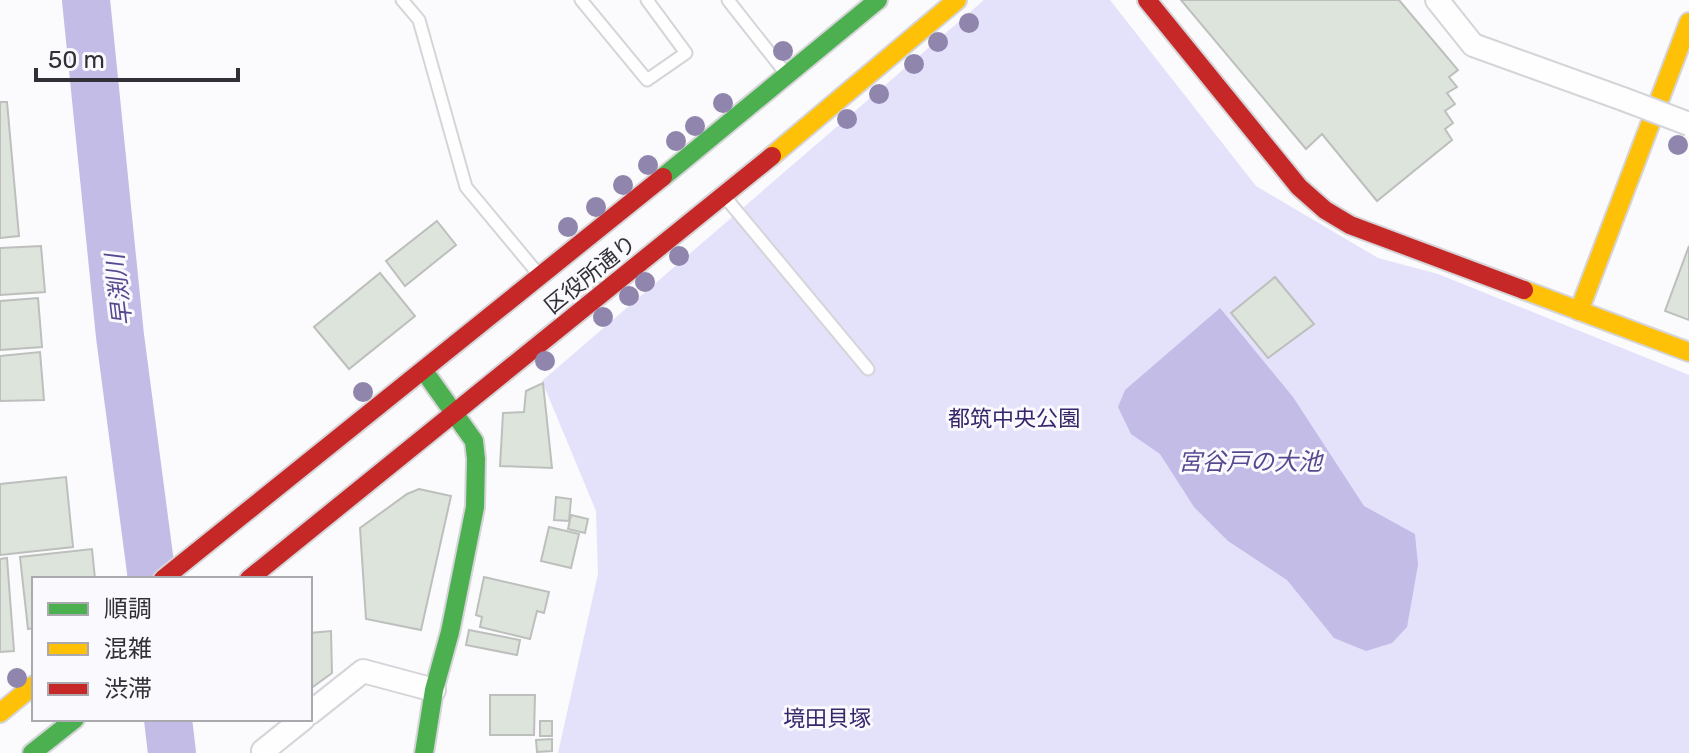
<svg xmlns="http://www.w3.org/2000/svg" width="1689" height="753" viewBox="0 0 1689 753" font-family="Rubik,'Noto Sans JP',sans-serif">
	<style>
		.green { fill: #e4e1fb }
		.water { fill: #c2bce6 }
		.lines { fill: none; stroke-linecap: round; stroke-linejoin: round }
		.river { stroke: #c2bce6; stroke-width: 48 }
		.building { fill: #dde4db; stroke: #bdbfbd; stroke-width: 2 }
		.lane-casing { stroke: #d5d4d8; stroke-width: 15 }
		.street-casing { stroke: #d5d4d8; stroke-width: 26 }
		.fast-casing { stroke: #d5d4d8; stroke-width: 22 }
		.slow-casing { stroke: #d5d4d8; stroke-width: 22 }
		.jam-casing { stroke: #d5d4d8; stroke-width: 22 }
		.lane { stroke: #fefeff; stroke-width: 11 }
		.street { stroke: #fefeff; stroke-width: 22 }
		.fast { stroke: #4caf50; stroke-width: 18 }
		.slow { stroke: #ffc107; stroke-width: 18 }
		.jam { stroke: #c62828; stroke-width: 18 }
		.street-bridge-casing { stroke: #d5d4d8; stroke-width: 26; stroke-linecap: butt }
		.street-bridge { stroke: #fefeff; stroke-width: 22 }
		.tree { fill: #9085ac }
		.labels { text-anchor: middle; stroke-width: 6; stroke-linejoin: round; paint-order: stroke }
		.street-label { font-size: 22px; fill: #313037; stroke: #faf9fd }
		.park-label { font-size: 22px; fill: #38266b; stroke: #faf9fd }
		.water-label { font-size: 24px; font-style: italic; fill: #574890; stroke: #faf9fd }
	</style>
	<rect width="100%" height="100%" fill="#fbfafc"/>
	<path class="green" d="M984 0H1110L1256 186 1378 258 1438 274 1689 375V753H558L598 574 596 511 542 381Z"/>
	<path class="water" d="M1220 308 1293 397 1364 506 1415 534 1418 565 1407 627 1392 643 1366 651 1334 638 1287 580 1228 541 1194 507 1160 454 1131 434 1118 407 1125 390Z"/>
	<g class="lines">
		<g class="river">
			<path d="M86 0 120 336 152 579"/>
			<path d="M168 719 172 753"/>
		</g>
	</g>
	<g class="building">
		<path d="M1181 0H1399L1458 70 1449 77 1457 87 1447 93 1455 104 1445 111 1453 123 1445 129 1452 140 1377 201 1322 134 1306 149Z"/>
		<path d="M0 102H7L19 236 0 238Z"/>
		<path d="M437 221 456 245 405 286 386 261Z"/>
		<path d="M41 246 45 292 0 295V248Z"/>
		<path d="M1689 246V320L1665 311Z"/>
		<path d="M380 273 415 316 349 369 314 327Z"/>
		<path d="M1275 277 1314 324 1268 358 1231 313Z"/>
		<path d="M38 298 42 347 0 350V301Z"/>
		<path d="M40 352 44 400 0 401V356Z"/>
		<path d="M543 383 552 468 500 466 503 413 524 412 526 391Z"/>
		<path d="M66 477 73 547 0 555V484Z"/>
		<path d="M419 489 451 496 421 630 366 619 360 528 407 494Z"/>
		<path d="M556 497 571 499 569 521 554 520Z"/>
		<path d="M571 515 588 519 585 533 568 529Z"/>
		<path d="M549 527 579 534 571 568 541 561Z"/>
		<path d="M92 549 95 579H34V628L28 629 20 557Z"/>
		<path d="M7 558 14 651 0 652V559Z"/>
		<path d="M484 577 549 592 544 613 537 611 530 639 480 627 482 617 476 615Z"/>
		<path d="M469 630 520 640 517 655 466 645Z"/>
		<path d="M331 631 332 673 310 689V633Z"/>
		<path d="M490 695H535L534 735H490Z"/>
		<rect x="540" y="721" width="12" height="15"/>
		<path d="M552 739V751L537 752 536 740Z"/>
	</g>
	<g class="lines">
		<g class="lane-casing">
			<g id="lane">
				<path d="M402 0 419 20 466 187 540 276"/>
				<path d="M581 0 647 80 686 53 647 0"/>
				<path d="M728 0 787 75"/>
				<path d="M725 197 868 369"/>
			</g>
		</g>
		<g class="street-casing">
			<g id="street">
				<path d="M1437 0 1473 45 1623 99"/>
				<path d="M310 713 363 671 434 690"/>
				<path d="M263 753V751L303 719"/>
			</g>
		</g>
		<g class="fast-casing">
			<g id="fast">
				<path d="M663 177 878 0"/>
				<path d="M424 371 474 441 476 459 475 507 450 632 434 690 424 753"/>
				<path d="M32 753 75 719"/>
			</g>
		</g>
		<g class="slow-casing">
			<g id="slow">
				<path d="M772 156 957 0"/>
				<path d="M1524 290 1689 352"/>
				<path d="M1579 311 1689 22"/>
				<path d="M0 713 34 685"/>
			</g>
		</g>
		<g class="jam-casing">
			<g id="jam">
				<path d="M1147 0 1299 187 1325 210 1350 225 1524 290"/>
				<path d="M163 579 663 177"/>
				<path d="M249 579 772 156"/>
			</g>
		</g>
		<use href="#lane" class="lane"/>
		<use href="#street" class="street"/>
		<use href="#fast" class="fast"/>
		<use href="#slow" class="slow"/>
		<use href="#jam" class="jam"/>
		<g class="street-bridge-casing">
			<path id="street-bridge" d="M1623 99 1689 124"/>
		</g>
		<use href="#street-bridge" class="street-bridge"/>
	</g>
	<g class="tree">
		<circle cx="969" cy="23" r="10"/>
		<circle cx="938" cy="42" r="10"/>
		<circle cx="783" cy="51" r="10"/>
		<circle cx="914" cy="64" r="10"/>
		<circle cx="879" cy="94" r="10"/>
		<circle cx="723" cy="103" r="10"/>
		<circle cx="847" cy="119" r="10"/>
		<circle cx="695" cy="126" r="10"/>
		<circle cx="676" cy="141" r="10"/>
		<circle cx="1678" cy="145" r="10"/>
		<circle cx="648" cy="165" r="10"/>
		<circle cx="623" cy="185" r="10"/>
		<circle cx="596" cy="207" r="10"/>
		<circle cx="568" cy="227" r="10"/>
		<circle cx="679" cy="256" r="10"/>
		<circle cx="645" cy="282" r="10"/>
		<circle cx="629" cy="296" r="10"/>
		<circle cx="603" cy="317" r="10"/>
		<circle cx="545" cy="361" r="10"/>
		<circle cx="363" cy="392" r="10"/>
		<circle cx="17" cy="678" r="10"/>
	</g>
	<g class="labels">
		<g class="street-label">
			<text transform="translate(590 274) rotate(-39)" y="8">区役所通り</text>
		</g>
		<g class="park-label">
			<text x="1014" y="426">都筑中央公園</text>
			<text x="827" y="726">境田貝塚</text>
		</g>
		<g class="water-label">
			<text transform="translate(119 290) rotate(-97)" y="8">早渕川</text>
			<text x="1250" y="470">宮谷戸の大池</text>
		</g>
	</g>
	<rect x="32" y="577" width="280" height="144" fill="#faf9fd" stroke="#aaa9ae" stroke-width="2"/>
	<rect x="48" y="603" width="40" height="12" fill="#4caf50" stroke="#aaa9ae" stroke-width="2"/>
	<text x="104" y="617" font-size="24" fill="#313037">順調</text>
	<rect x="48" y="643" width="40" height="12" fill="#ffc107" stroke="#aaa9ae" stroke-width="2"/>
	<text x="104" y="657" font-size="24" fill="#313037">混雑</text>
	<rect x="48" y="683" width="40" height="12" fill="#c62828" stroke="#aaa9ae" stroke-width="2"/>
	<text x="104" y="697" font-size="24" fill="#313037">渋滞</text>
	<path d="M36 68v12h202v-12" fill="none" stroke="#313037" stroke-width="4"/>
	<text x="48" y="68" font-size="24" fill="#313037" stroke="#faf9fd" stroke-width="6" paint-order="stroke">50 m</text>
</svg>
